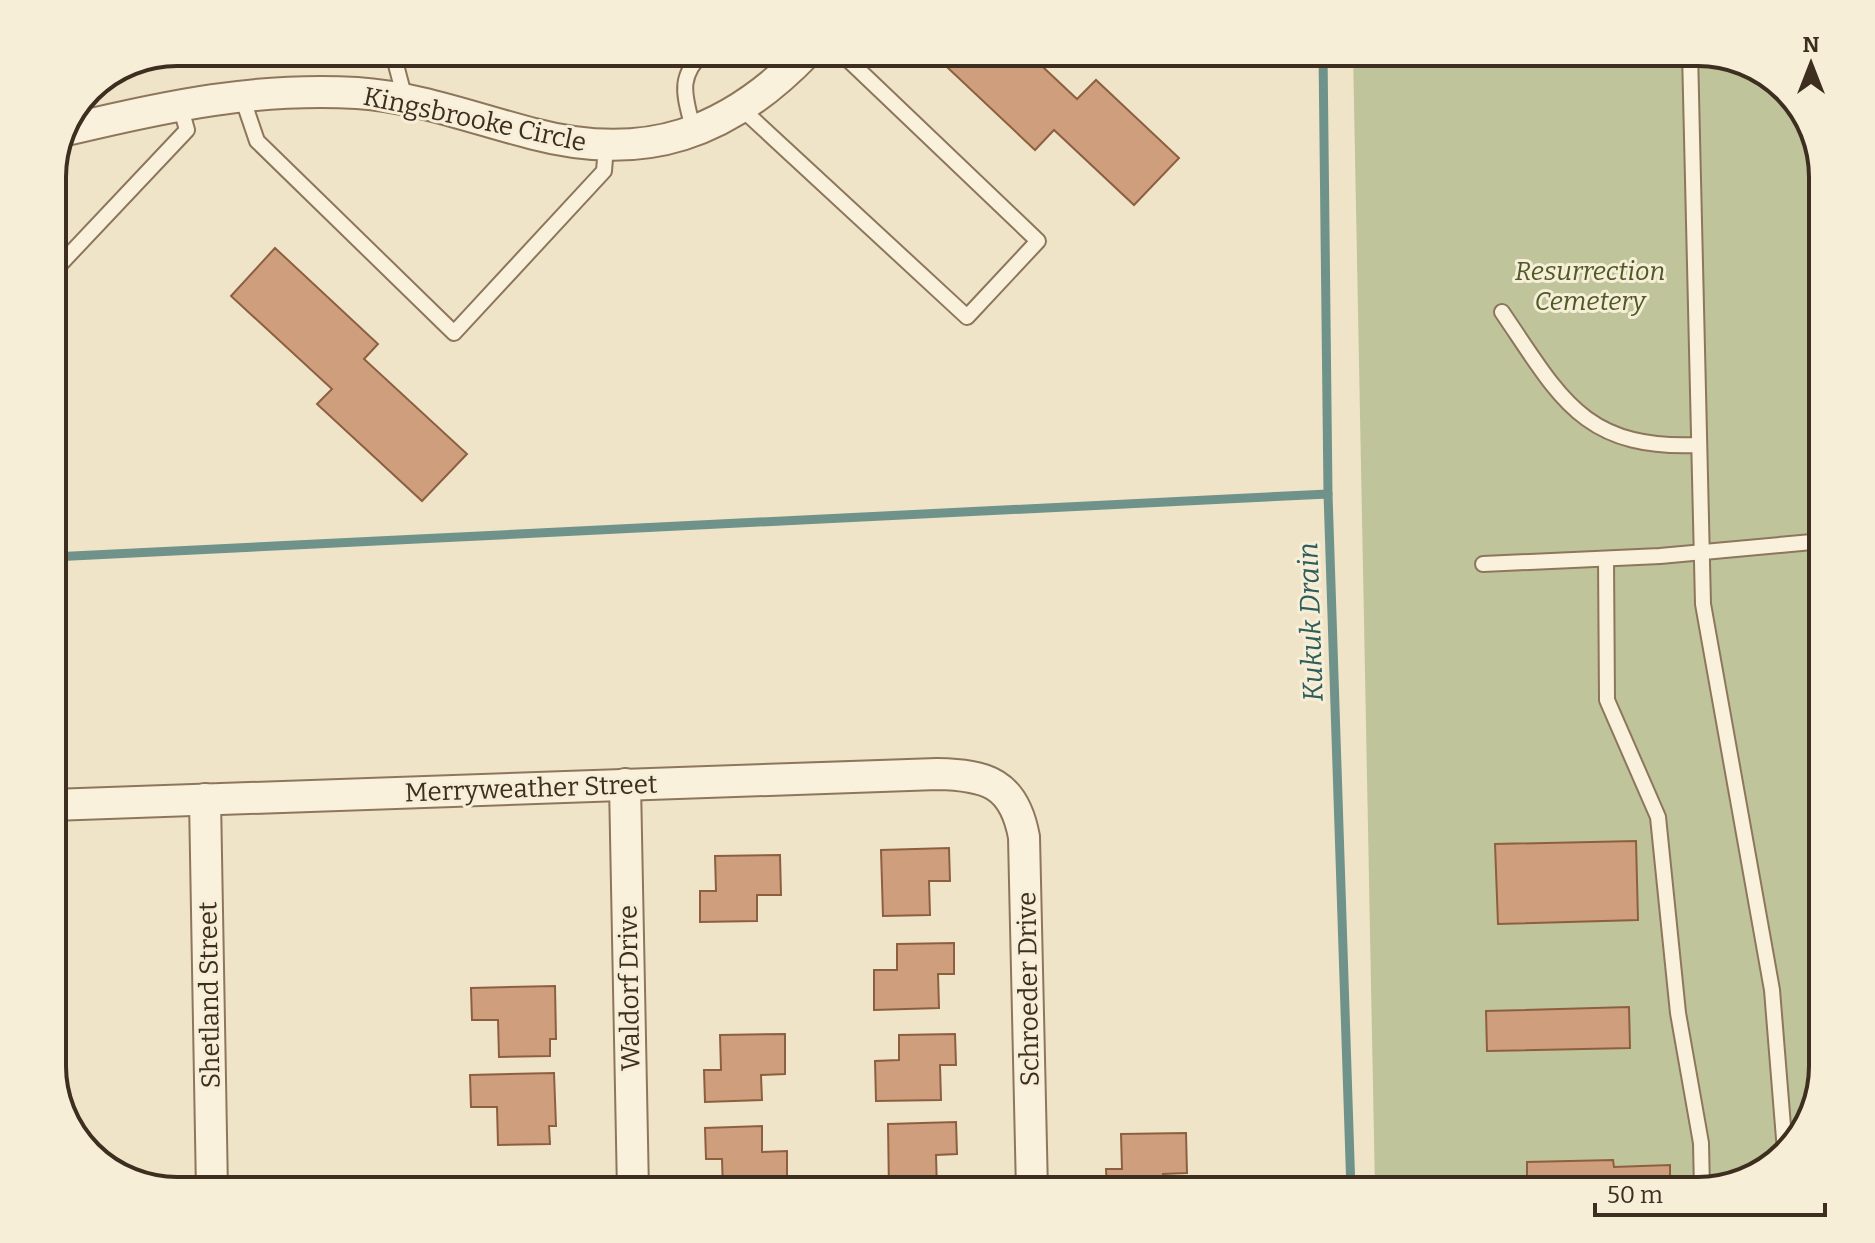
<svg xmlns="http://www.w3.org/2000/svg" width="1875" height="1243" viewBox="0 0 1875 1243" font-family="Bitter,serif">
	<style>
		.cemetery { fill: #bfc49a }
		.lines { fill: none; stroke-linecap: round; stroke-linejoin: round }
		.stream { stroke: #6f938a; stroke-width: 9 }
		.building { fill: #cf9f7d; stroke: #8d5f41; stroke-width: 2 }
		.service-casing { stroke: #8d765c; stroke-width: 18 }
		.minor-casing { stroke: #8d765c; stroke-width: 34 }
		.service { stroke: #faf1dc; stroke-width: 14 }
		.minor { stroke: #faf1dc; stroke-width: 30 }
		.labels { text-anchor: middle; stroke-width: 6; stroke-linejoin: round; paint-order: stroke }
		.street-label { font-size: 26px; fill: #3d2e20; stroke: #f7eed8 }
		.park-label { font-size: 26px; font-style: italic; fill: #4d5a26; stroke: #f7eed8 }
		.water-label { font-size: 28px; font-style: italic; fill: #2f5d5a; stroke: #f7eed8 }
		.rim { fill: none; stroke: #3d2e20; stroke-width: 4 }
	</style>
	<rect width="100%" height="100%" fill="#f0e4c8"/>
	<path class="cemetery" d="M1353 52H1698L1767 73 1806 115 1823 169V1066L1802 1135 1760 1174 1698 1191H1375Z"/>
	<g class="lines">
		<g class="stream">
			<path d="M1323 52 1328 494 1351 1191"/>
			<path d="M52 557 1328 494"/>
		</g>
	</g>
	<g class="building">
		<path d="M931 52H1027L1077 99 1096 80 1179 158 1134 205 1054 130 1035 150Z"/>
		<path d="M275 248 378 344 364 359 467 454 422 501 317 404 332 389 231 296Z"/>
		<path d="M1636 841 1638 920 1498 924 1495 844Z"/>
		<path d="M949 848 950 881H929L930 915 883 916 881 850Z"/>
		<path d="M780 855 781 895H757V921L700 922V891H716L715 856Z"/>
		<path d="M954 943V974H938L939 1008 874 1010V970H897V944Z"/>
		<path d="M555 986 556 1039H550V1056L499 1057 498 1020H472L471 988Z"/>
		<path d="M1629 1007 1630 1048 1487 1051 1486 1011Z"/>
		<path d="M785 1034V1074L761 1075 762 1100 705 1102 704 1070H721L720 1035Z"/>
		<path d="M955 1034 956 1065H940L941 1100 876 1101 875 1061 899 1060V1035Z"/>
		<path d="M554 1073 556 1126H549L550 1144 498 1145 497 1107H471L470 1075Z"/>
		<path d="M956 1122 957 1154 936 1155 937 1189 889 1190 888 1124Z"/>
		<path d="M762 1126V1152L787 1151V1191H723L722 1159H706L705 1128Z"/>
		<path d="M1186 1133 1187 1173 1163 1174 1164 1191H1107L1106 1169H1122L1121 1134Z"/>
		<path d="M1613 1160 1614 1167 1670 1165V1191H1494L1493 1177 1527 1176V1162Z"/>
	</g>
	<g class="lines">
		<g class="service-casing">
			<g id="service">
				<path d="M386 52 395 61 405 99"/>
				<path d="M1690 52 1703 604 1772 990 1785 1151"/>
				<path d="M1501 56 1504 52"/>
				<path d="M241 94 257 141 454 333 604 171 606 146"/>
				<path d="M741 108 967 317 1038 241 840 52"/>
				<path d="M694 133C686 98 675 79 704 52"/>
				<path d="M52 273 187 130 180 105"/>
				<path d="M1502 312C1560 397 1583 450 1698 445"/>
				<path d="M1606 559 1607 700 1658 817 1678 1013 1701 1143 1702 1190"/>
				<path d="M1483 564 1660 556 1823 541"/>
			</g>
		</g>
		<g class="minor-casing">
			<g id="minor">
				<path d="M71 129C167 106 258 87 357 93 418 97 475 119 534 134 645 163 728 134 807 52"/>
				<path d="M625 784 633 1191"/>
				<path d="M205 799 212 1191"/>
				<path d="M52 805 937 774C987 775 1014 783 1024 837L1032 1191"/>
			</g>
		</g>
		<use href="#service" class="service"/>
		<use href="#minor" class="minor"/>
	</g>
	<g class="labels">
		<g class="street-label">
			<text transform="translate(475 119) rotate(12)" y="9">Kingsbrooke Circle</text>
			<text transform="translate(531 788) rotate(-2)" y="9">Merryweather Street</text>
			<text transform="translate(629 988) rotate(-91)" y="9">Waldorf Drive</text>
			<text transform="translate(1028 989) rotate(-91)" y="9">Schroeder Drive</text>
			<text transform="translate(209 995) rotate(-91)" y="9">Shetland Street</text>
		</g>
		<g class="park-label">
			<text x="1590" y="280">Resurrection<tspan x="1590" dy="30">Cemetery</tspan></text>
		</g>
		<g class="water-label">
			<text transform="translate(1310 622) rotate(-92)" y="10">Kukuk Drain</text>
		</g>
	</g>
	<path d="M0 0H1875V1243H0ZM177 66H1698A111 111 0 0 1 1809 177V1066A111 111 0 0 1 1698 1177H177A111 111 0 0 1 66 1066V177A111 111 0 0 1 177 66Z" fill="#f7eed8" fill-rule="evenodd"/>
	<path class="rim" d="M177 66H1698A111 111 0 0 1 1809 177V1066A111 111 0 0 1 1698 1177H177A111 111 0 0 1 66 1066V177A111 111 0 0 1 177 66Z"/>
	<g transform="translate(1811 64)" stroke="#f7eed8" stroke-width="6" paint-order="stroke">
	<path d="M0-6L14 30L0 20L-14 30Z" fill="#3d2e20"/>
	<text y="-12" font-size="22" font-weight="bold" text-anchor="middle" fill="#3d2e20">N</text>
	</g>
	<path d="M1595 1203v12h230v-12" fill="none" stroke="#3d2e20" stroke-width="4"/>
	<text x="1607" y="1203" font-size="24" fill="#3d2e20" stroke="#f7eed8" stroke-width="6" paint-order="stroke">50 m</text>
</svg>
